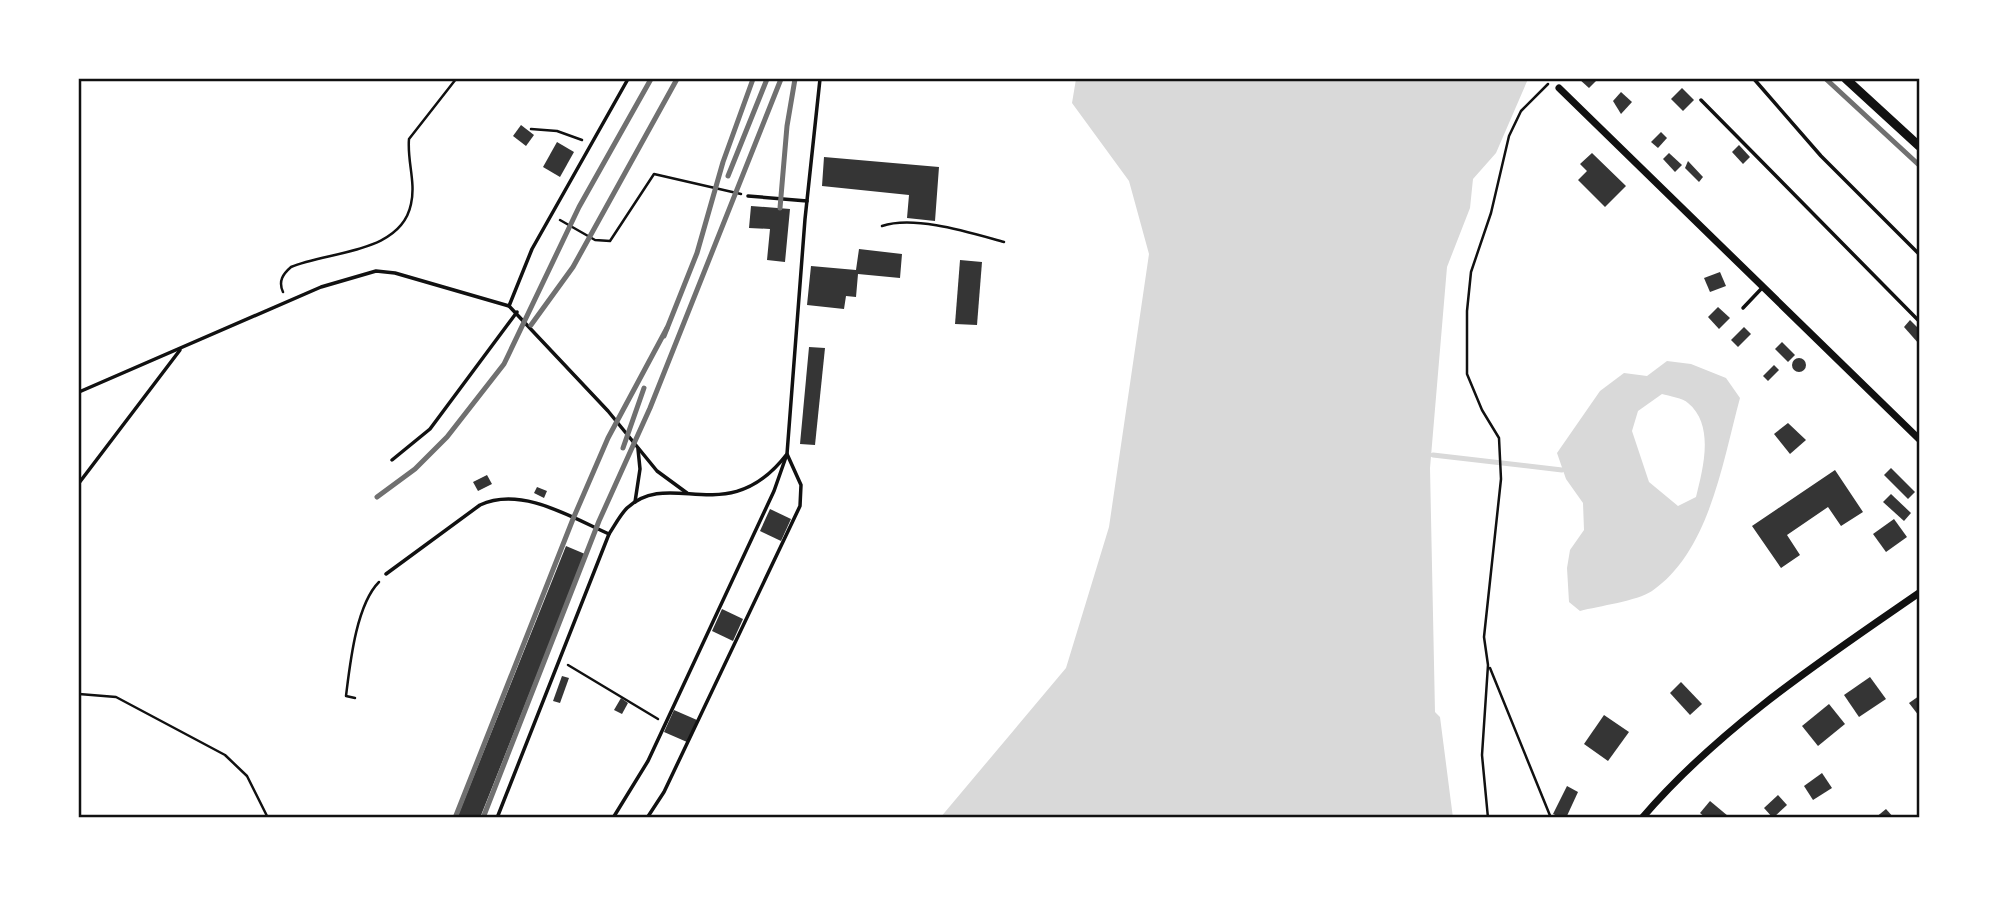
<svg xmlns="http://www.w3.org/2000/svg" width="1998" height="897" viewBox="0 0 1998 897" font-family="Signika,sans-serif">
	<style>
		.water { fill: #d9d9d9; fill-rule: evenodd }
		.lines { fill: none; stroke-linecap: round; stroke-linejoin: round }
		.stream { stroke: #d9d9d9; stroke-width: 5 }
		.building { fill: #353535 }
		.path { stroke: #111; stroke-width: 2.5 }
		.service { stroke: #111; stroke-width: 3.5 }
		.minor { stroke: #111; stroke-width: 7 }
		.tertiary { stroke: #111; stroke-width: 9 }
		.rail { stroke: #707070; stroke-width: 5 }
		.neatline { fill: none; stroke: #111; stroke-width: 2.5 }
	</style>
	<rect width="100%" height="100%" fill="#fff"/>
	<g class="water">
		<path d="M1076 79H1528L1496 153 1473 179 1470 208 1447 267 1430 468 1435 712 1440 717 1453 818H940L1066 668 1109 527 1149 254 1129 181 1072 103Z"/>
		<path d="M1667 361 1691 364 1726 378 1740 398C1723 460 1710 551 1652 591 1637 601 1599 606 1580 611L1569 602 1567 568 1570 550 1584 530 1583 503 1566 479 1557 453 1600 391 1624 373 1647 376ZM1662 394C1669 396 1683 398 1688 403 1715 425 1703 469 1696 497L1678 506 1649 482 1632 431 1638 411Z"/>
	</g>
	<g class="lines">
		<path class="stream" d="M1433 455 1562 470"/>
	</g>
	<g class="building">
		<path d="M1579 79H1598L1589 88Z"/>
		<path d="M1682 88 1694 100 1683 111 1671 99Z"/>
		<path d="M1621 92 1632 102 1621 114 1613 101Z"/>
		<path d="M521 125 534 135 526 146 513 136Z"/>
		<path d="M1661 132 1667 138 1658 148 1651 142Z"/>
		<path d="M557 142 574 152 560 177 543 167Z"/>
		<path d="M1739 145 1750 157 1743 164 1732 152Z"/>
		<path d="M1592 153 1626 186 1605 207 1578 180 1587 171 1580 164Z"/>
		<path d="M1669 153 1682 165 1675 172 1663 159Z"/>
		<path d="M824 157 939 167 935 221 907 218 909 195 822 186Z"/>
		<path d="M1688 161 1703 177 1699 182 1685 168Z"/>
		<path d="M751 206 790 209 785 262 767 260 770 229 749 228Z"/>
		<path d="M859 249 902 254 900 278 858 274 856 297 846 296 844 309 807 305 811 266 856 270Z"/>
		<path d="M960 260 982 262 977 325 955 324Z"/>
		<path d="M1720 272 1726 286 1710 292 1704 278Z"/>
		<path d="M1718 307 1730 318 1719 329 1708 317Z"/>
		<path d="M1910 320 1919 329V344L1904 327Z"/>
		<path d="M1744 327 1751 334 1738 347 1731 340Z"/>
		<path d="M1782 342 1795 355 1788 362 1775 349Z"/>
		<path d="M809 347 825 348 815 445 800 444Z"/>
		<circle cx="1799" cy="365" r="7"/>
		<path d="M1774 365 1779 370 1768 381 1763 376Z"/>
		<path d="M1788 423 1806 440 1790 454 1774 434Z"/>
		<path d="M1891 468 1915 492 1908 499 1884 475Z"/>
		<path d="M1835 470 1863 512 1841 526 1828 507 1787 535 1800 555 1781 568 1752 526Z"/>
		<path d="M487 475 492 484 478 491 473 482Z"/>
		<path d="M537 487 547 491 544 498 534 493Z"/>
		<path d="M1891 494 1911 513 1904 521 1883 502Z"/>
		<path d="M770 509 791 519 781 541 760 531Z"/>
		<path d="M1894 519 1907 537 1886 552 1873 534Z"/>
		<path d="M566 546 585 554 480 818H457Z"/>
		<path d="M722 609 743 619 733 641 712 631Z"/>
		<path d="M562 676 569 678 560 703 553 701Z"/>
		<path d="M1870 677 1886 699 1859 717 1844 695Z"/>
		<path d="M1681 682 1702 704 1690 715 1670 693Z"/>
		<path d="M1919 696V716L1909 703Z"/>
		<path d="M621 698 628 703 622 714 614 710Z"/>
		<path d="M1829 704 1845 724 1818 746 1802 726Z"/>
		<path d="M674 710 697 720 687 742 664 732Z"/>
		<path d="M1604 715 1629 732 1608 761 1584 744Z"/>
		<path d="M1822 773 1832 788 1813 800 1804 786Z"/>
		<path d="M1567 786 1578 792 1566 818H1562L1553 814Z"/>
		<path d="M1778 795 1787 805 1773 818 1764 808Z"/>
		<path d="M1710 801 1728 816 1726 818H1706L1700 813Z"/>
		<path d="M1886 809 1894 818H1875Z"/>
	</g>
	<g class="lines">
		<g class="path">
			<path d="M531 129 557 131 582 140"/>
			<path d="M560 220 595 240 610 241 654 174 741 194"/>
			<path d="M882 226C915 215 971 233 1004 242"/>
			<path d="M283 292C278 281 283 274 291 267 328 251 401 254 411 204 416 182 407 161 409 139L456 79"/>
			<path d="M568 665 658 719"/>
			<path d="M1490 668 1551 818"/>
			<path d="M79 694 116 697 225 755 247 776 268 818"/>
			<path d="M355 698 346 696C350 664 356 605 379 582"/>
			<path d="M1488 818 1482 755 1488 665 1484 637 1501 479 1499 438 1482 410 1467 374V311L1471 272 1491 213 1509 136 1521 111 1548 84"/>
		</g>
		<g class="service">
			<path d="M1754 79 1821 156 1919 254"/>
			<path d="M1701 100 1919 321"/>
			<path d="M748 196 807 201"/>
			<path d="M509 306 532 249 628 79"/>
			<path d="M1743 308 1762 288"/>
			<path d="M79 392 321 287 376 271 395 273 509 306 608 411 657 471 687 493"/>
			<path d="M392 460 430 429 517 312"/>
			<path d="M79 483 180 350"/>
			<path d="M635 502 640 469 638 449"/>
			<path d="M386 574 480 505C521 486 571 517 609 534"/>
			<path d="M497 818 609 534C615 525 620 515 627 508 671 467 728 531 787 454L801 485 800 506 664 792 647 818"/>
			<path d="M613 818 648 761 774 491 787 454 805 219 820 79"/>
		</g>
		<g class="minor">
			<path d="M1559 88 1919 439"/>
			<path d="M1642 818C1720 727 1822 660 1919 593"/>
		</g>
		<path class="tertiary" d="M1846 79 1919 146"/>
		<g class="rail">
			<path d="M1826 79 1919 165"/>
			<path d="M728 176 767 79"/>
			<path d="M780 208 787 126 795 79"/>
			<path d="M531 325 573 267 677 79"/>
			<path d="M664 336 697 253 723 162 753 79"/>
			<path d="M623 448 644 388"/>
			<path d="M377 497 415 469 447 437 504 364 579 207 651 79"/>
			<path d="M455 818 573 519 608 438 667 328"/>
			<path d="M483 818 599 521 650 408 781 79"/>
		</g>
	</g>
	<rect width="1998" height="897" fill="none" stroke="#ffffff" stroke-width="161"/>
	<rect x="80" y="80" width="1838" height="736" class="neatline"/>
</svg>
